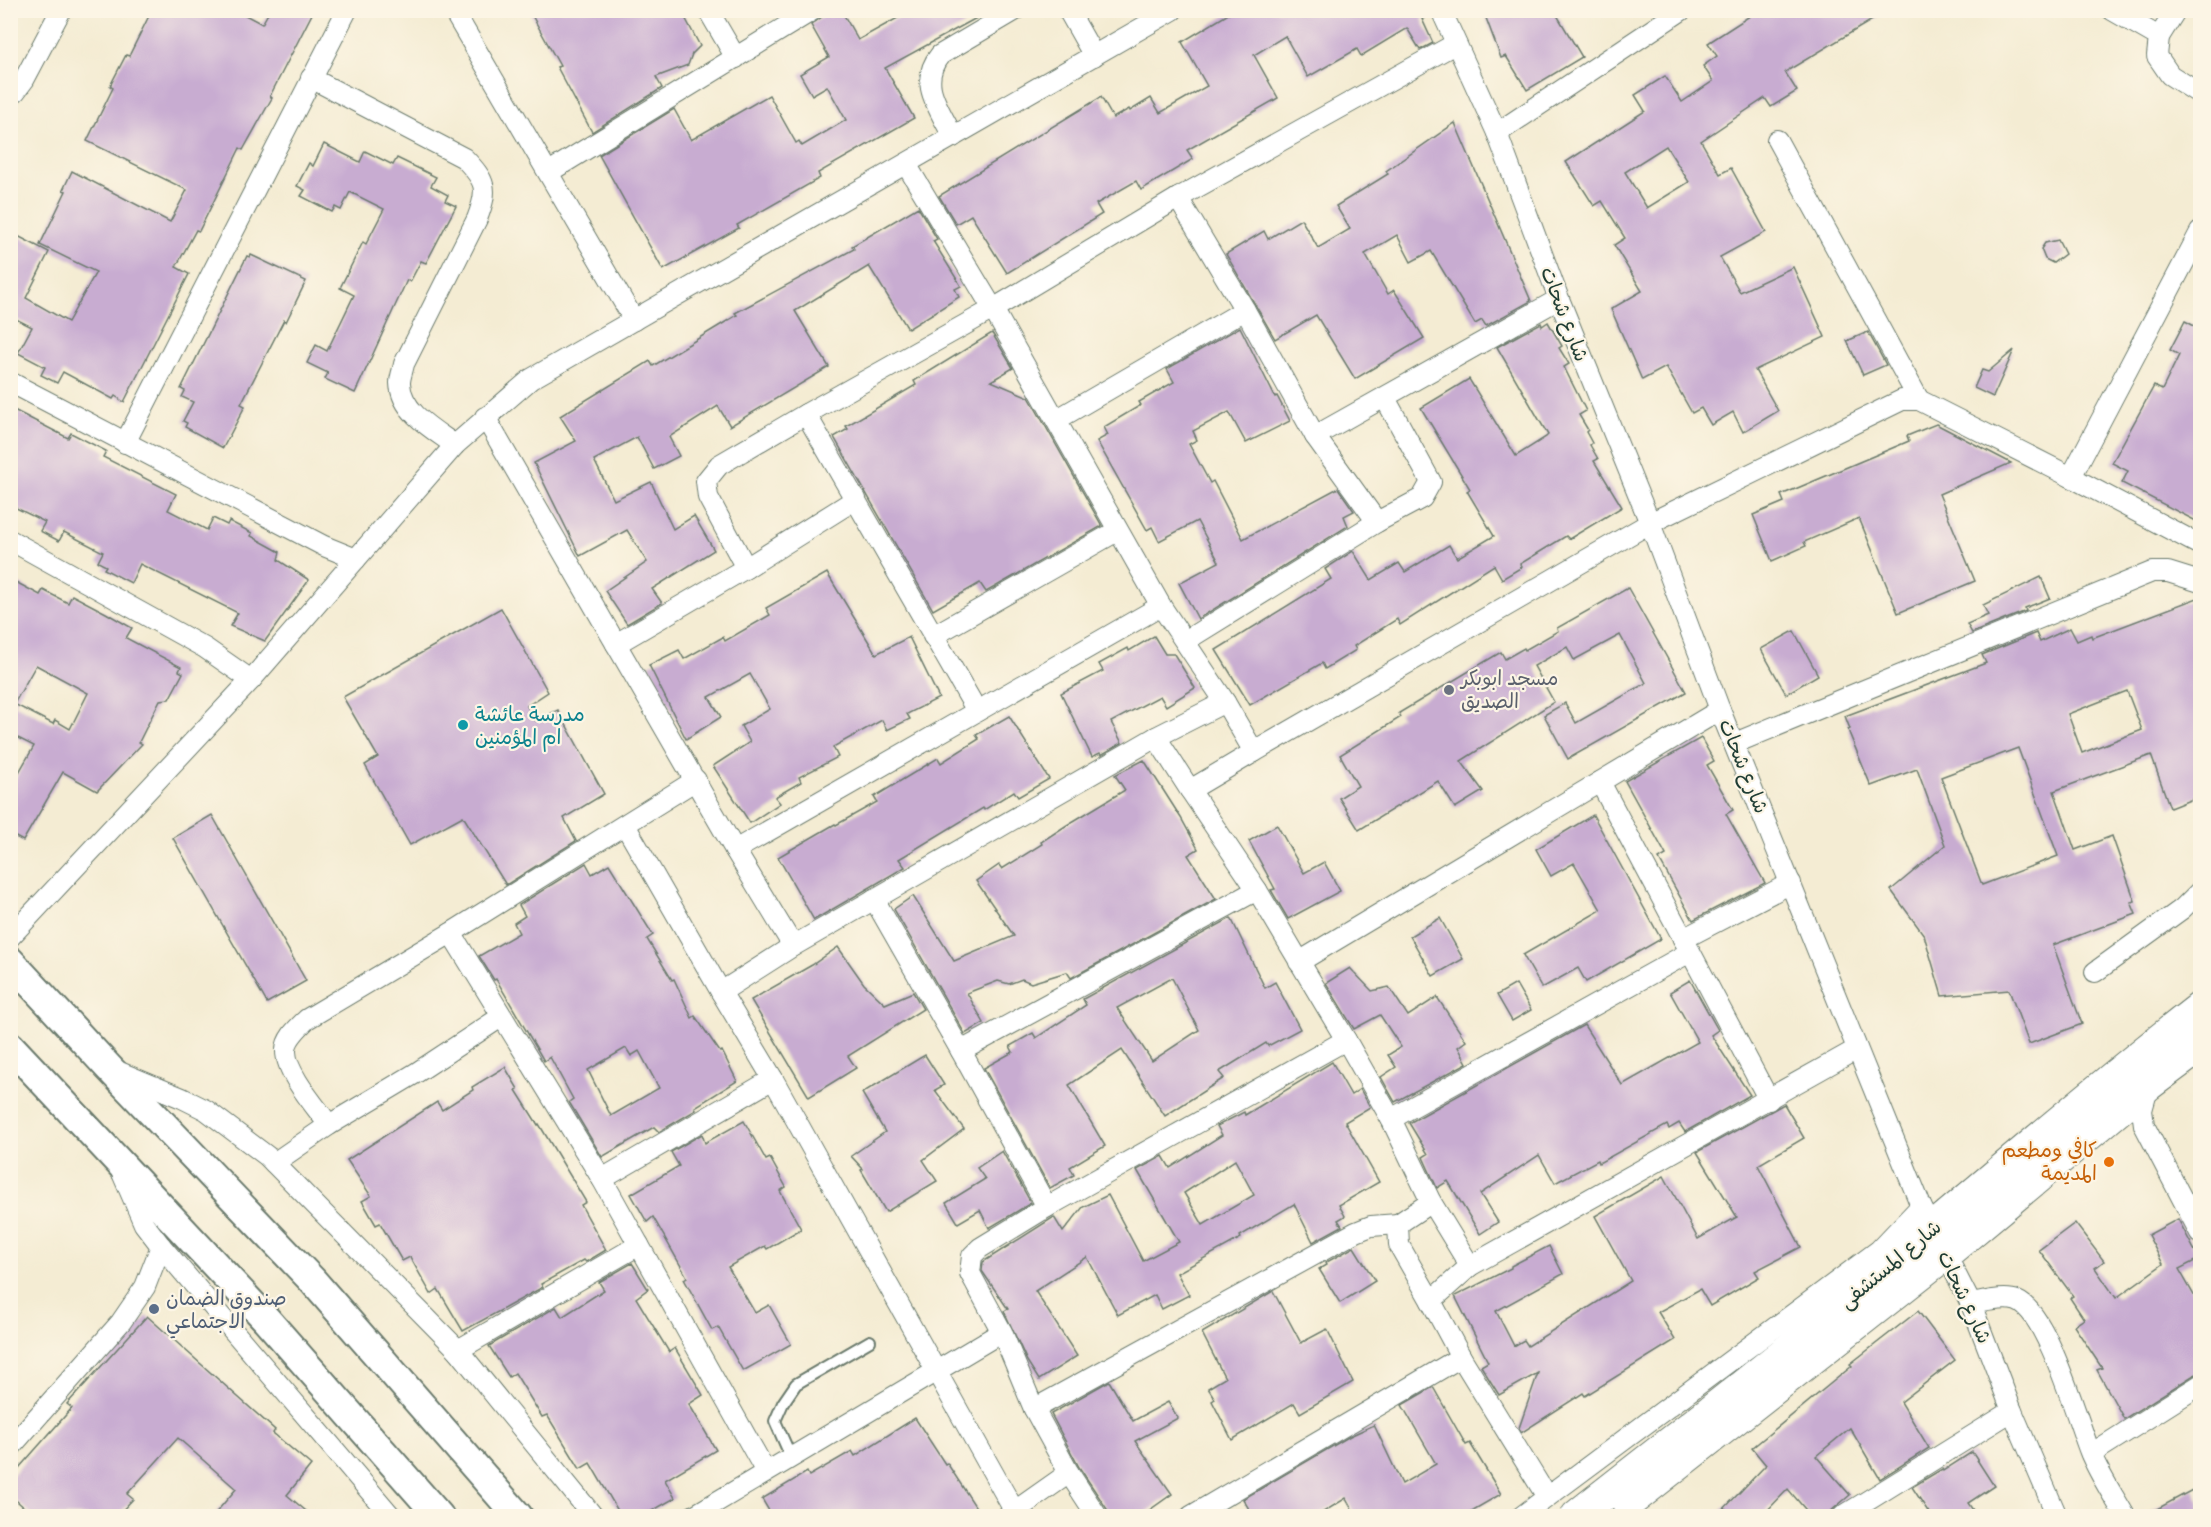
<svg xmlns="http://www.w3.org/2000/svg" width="2211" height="1527" viewBox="0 0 2211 1527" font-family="'Gochi Hand','Playpen Sans Arabic',sans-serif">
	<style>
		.building { fill: #c8acd1; fill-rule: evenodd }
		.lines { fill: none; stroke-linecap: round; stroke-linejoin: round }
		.lane-casing { stroke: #6a7a6c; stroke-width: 14 }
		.street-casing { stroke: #6a7a6c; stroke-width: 22 }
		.secondary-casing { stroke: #6a7a6c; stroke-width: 32 }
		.primary-casing { stroke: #6a7a6c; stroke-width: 34 }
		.lane { stroke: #fff; stroke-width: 10 }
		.street { stroke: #fff; stroke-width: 20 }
		.secondary { stroke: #fff; stroke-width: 28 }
		.primary { stroke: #fff; stroke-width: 32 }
		.worship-dot { fill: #6b7280; stroke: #fcf5e5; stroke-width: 2 }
		.culture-dot { fill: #0f9aa8; stroke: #fcf5e5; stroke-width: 2 }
		.food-dot { fill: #e8710a; stroke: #fcf5e5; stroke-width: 2 }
		.service-dot { fill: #5c6f8a; stroke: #fcf5e5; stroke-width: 2 }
		.labels { text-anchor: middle; stroke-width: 4.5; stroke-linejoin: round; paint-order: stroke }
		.street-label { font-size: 20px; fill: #1f3d34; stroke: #fcf5e5 }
		.worship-label { font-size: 20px; fill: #5b616d; stroke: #fcf5e5; text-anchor: start }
		.culture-label { font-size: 20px; fill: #0d838f; stroke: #fcf5e5; text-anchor: start }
		.food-label { font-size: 20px; fill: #c56008; stroke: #fcf5e5; text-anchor: end }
		.service-label { font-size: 20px; fill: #4e5e75; stroke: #fcf5e5; text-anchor: start }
	</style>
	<rect width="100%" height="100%" fill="#fcf5e5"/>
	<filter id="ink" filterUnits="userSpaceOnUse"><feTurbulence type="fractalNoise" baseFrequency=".0167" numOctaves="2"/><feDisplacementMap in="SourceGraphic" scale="12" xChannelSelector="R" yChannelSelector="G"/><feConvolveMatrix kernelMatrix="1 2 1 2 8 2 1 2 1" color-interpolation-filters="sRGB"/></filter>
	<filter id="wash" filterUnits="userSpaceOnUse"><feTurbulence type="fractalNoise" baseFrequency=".008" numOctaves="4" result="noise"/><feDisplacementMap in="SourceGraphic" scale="24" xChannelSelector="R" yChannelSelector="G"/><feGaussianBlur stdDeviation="1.35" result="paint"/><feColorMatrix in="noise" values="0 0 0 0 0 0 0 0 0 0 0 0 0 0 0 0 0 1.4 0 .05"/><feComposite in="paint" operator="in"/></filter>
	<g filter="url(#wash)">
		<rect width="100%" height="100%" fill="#f4ecd3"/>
		<g id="blocks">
			<g class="building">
				<path d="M152 10H236L262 24 270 10H314L270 96 272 98 243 150 240 148 199 231 196 230 176 267 189 274 124 402 115 396 113 399 63 372 57 383 41 375 45 367 18 353 32 327 16 319 10 331V232L49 252 26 298 68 322 96 272 40 245 66 191 63 190 72 171 170 222 187 190 87 141 113 88 110 86 126 55 129 56Z"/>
				<path d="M529 10H681L700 46 692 54 688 65 656 77 662 88 592 132 557 67 560 66Z"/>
				<path d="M825 10H841L858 40 912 10H991L885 68 914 118 818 173 820 178 737 225 739 228 663 270 599 155 674 109 691 140 769 95 796 143 799 141 802 146 846 120 827 86 812 95 800 74 829 57 811 25 823 16Z"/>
				<path d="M1235 10H1429L1430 15 1422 19 1433 43 1420 50 1407 28 1361 56 1357 49 1308 77 1285 36 1254 55 1278 98 1187 150 1193 159 1141 190 1136 181 1096 204 1102 214 1007 273 971 215 956 224 939 196 1101 97 1113 118 1129 109 1130 111 1151 98 1160 113 1207 86 1182 42Z"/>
				<path d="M1483 10H1554L1582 57 1527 90 1506 56 1501 58Z"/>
				<path d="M1759 10H1889L1785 72 1797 91 1771 107 1765 98 1701 141 1720 174 1731 168 1766 232 1720 257 1740 292 1793 267 1825 337 1755 370 1778 411 1743 432 1733 412 1711 425 1701 408 1692 413 1666 367 1642 380 1611 309 1642 291 1614 245 1625 238 1602 201 1594 206 1566 162 1645 111 1635 95 1665 76 1682 102 1713 81 1703 66 1717 56 1708 43ZM1666 146 1689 182 1647 208 1625 172Z"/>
				<path d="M1455 123 1531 301 1486 326 1482 320 1475 324 1431 251 1411 262 1397 235 1365 254 1388 294 1394 290 1424 338 1355 379 1316 315 1275 339 1226 254 1264 231 1268 239 1301 219 1318 248 1350 229 1336 206 1388 174 1386 171Z"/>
				<path d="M324 144 360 162 365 151 393 165 397 158 436 177 431 186 448 195 445 201 456 206 426 263 421 261 410 282 407 280 355 393 325 379 328 373 307 363 316 345 327 351 354 295 340 288 363 242 366 244 384 209 350 192 341 210 335 207 332 212 301 196 305 190 297 186 309 163 313 166Z"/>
				<path d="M918 207 937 239 933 241 961 286 955 289 959 297 908 329 869 266 795 311 829 367 730 426 718 406 669 437 679 456 654 469 637 437 594 460 614 500 651 482 673 529 694 516 714 550 652 589 662 603 627 624 605 591 647 562 627 530 580 556 534 463 576 441 560 416 650 361 653 366 737 315 735 313 854 249 852 246Z"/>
				<path d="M2058 240 2065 254 2053 263 2045 259 2041 249 2045 243Z"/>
				<path d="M251 255 306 281 286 322 284 320 241 404 245 406 223 448 185 427 187 423 183 421 193 402 182 397 185 391 181 389 247 256 250 257Z"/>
				<path d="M2185 321 2200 329V523L2122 483 2128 471 2112 463 2154 386 2162 390 2179 355 2170 350Z"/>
				<path d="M1548 322 1562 346 1559 348 1569 364 1564 367 1586 411 1579 415 1588 430 1586 432 1592 443 1590 445 1598 459 1594 461 1622 507 1569 539 1566 536 1520 564 1522 567 1502 579 1494 565 1400 625 1397 619 1354 646 1356 650 1325 669 1322 663 1250 705 1216 650 1331 579 1325 569 1353 551 1371 580 1399 563 1405 572 1449 545 1457 558 1494 536 1467 491 1470 489 1421 408 1469 379 1516 456 1546 437 1548 435 1497 347 1541 323 1542 326Z"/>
				<path d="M1240 327 1275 397 1277 396 1290 421 1246 443 1229 412 1193 431 1197 440 1189 444 1210 483 1213 481 1243 539 1338 488 1354 511 1344 516 1348 526 1198 619 1179 583 1219 562 1197 521 1159 541 1152 527 1147 530 1097 441 1108 435 1104 427 1141 405 1139 402 1174 382 1167 369Z"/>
				<path d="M1868 332 1886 365 1863 375 1847 341Z"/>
				<path d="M992 333 1013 368 991 381 1029 397 1102 526 986 592 980 583 933 610 834 437 848 429 846 426 916 385 914 381Z"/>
				<path d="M2014 350 1993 397 1974 388 1982 370 1988 372Z"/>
				<path d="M10 408 68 438 71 433 106 451 103 457 176 494 168 510 207 530 213 518 227 525 229 521 252 533 251 536 280 552 278 560 309 580 265 641 230 626 238 613 140 564 131 583 104 569 106 566 98 562 103 552 64 532 59 541 40 531 45 522 10 505Z"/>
				<path d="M1936 424 2011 463 1939 494 1975 581 1898 613 1859 518 1804 542 1806 546 1772 561 1753 515 1784 502 1781 495 1909 441 1907 436Z"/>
				<path d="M827 573 876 654 909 637 939 698 907 714 910 719 887 730 882 720 833 747 838 757 799 777 801 782 775 797 780 803 750 823 713 766 750 742 741 726 770 709 750 674 709 697 721 717 686 739 649 665 679 650 684 659 723 637 725 641 770 615 766 608Z"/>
				<path d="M2041 577 2050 598 2025 608 2026 611 1972 633 1967 624 1988 615 1983 605Z"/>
				<path d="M10 579 40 595 43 590 68 603 72 595 106 613 132 628 126 638 181 667 179 671 183 673 169 699 160 700 139 742 142 744 97 791 63 772 23 841 10 834V788L34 746 10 734ZM36 665 88 693 70 729 55 720 53 724 14 704Z"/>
				<path d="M1628 588 1686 692 1568 759 1544 715 1565 703 1576 723 1646 683 1620 635 1574 660 1567 647 1534 666 1554 702 1461 761 1483 791 1455 808 1438 781 1359 830 1339 798 1358 786 1340 755 1401 717 1399 713 1501 652 1505 659 1524 648 1525 650 1558 631 1557 628Z"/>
				<path d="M2200 597V796L2170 808 2151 755 2054 791 2075 850 2112 836 2135 901 2131 902 2136 914 2053 945 2082 1024 2029 1044 2009 990 1942 996 1924 935 1891 890 1945 845 1917 769 1871 786 1848 730 1850 729 1845 716 1986 663 1982 655 2036 633 2040 642 2070 628 2077 641 2091 635 2092 638ZM2127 691 2142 730 2082 753 2068 714ZM2018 748 2058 856 1982 885 1941 777Z"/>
				<path d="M501 608 548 692 527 706 536 721 558 710 604 794 564 818 576 841 506 885 463 816 410 845 365 765 378 757 343 697Z"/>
				<path d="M1794 631 1818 675 1786 694 1761 649Z"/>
				<path d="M1154 636 1165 654H1174L1195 688 1166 706 1160 696 1111 722 1122 743 1101 755 1100 753 1092 757 1061 693 1103 671 1099 664 1128 648 1129 651Z"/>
				<path d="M1009 716 1049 779 1018 797 1014 791 984 810 983 808 899 859 905 867 814 920 778 857 835 824 836 825 877 802 874 797 938 758 941 763 979 739 976 735Z"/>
				<path d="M1701 738 1714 761 1707 765 1733 810 1726 814 1765 883 1693 920 1659 859 1666 855 1625 781Z"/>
				<path d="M1144 760 1181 818 1198 849 1188 855 1216 899 1071 978 1067 972 1031 983 1022 979 1009 984 998 981 967 993 984 1023 965 1034 894 909 913 896 954 961 1014 936 976 881 999 865 1002 869 1042 844 1041 842 1067 825 1125 790 1115 775Z"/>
				<path d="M212 815 306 981 267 1003 173 838Z"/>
				<path d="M1593 815 1661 939 1586 982 1578 968 1542 988 1523 955 1601 910 1574 863 1551 876 1536 849Z"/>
				<path d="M1277 825 1304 873 1324 862 1340 891 1288 919 1271 890 1275 889 1249 841Z"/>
				<path d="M586 863 592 874 609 864 653 935 647 939 672 980 674 979 692 1018 695 1016 720 1052 722 1051 737 1081 695 1107 696 1110 659 1132 654 1127 602 1157 569 1102 573 1099 550 1057 544 1061 496 979 494 980 479 956 519 933 514 923 525 916 519 905ZM626 1048 631 1056 639 1051 659 1088 611 1116 588 1070Z"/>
				<path d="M1231 918 1265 988 1275 982 1300 1029 1268 1046 1266 1043 1219 1072 1224 1078 1165 1116 1122 1050 1069 1085 1105 1146 1070 1167 1074 1175 1050 1188 984 1068 1013 1052 1010 1046 1033 1033 1036 1038 1086 1005 1083 999ZM1172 978 1199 1030 1152 1061 1117 1008Z"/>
				<path d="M1440 918 1463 959 1433 976 1410 936Z"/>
				<path d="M838 947 864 984 885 1004 913 992 923 1009 848 1056 856 1068 809 1097 751 1000 812 965Z"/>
				<path d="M1350 968 1372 991 1389 987 1408 1016 1437 997 1466 1041 1458 1047 1467 1063 1395 1102 1381 1077 1396 1067 1388 1055 1401 1047 1380 1015 1354 1029 1326 983Z"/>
				<path d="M1690 980 1718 1030 1711 1035 1750 1095 1685 1132 1679 1123 1669 1129 1667 1125 1599 1163 1598 1160 1555 1183 1539 1155 1480 1194 1498 1222 1480 1234 1448 1181 1437 1188 1423 1157 1428 1154 1409 1123 1584 1025 1622 1085 1698 1042 1670 992Z"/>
				<path d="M1516 984 1531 1010 1512 1021 1497 995Z"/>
				<path d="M925 1055 944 1085 935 1090 964 1129 923 1160 937 1181 886 1212 861 1170 863 1169 851 1156 885 1132 862 1093Z"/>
				<path d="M1332 1062 1351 1095 1360 1089 1370 1107 1345 1122 1379 1182 1339 1205 1345 1216 1338 1220 1342 1226 1313 1242 1294 1204 1240 1236 1241 1238 1177 1273 1189 1295 1162 1309 1155 1295 1118 1315 1087 1257 1035 1291 1077 1356 1039 1380 1027 1361 1004 1311 1008 1309 982 1271 983 1262 1054 1217 1063 1232 1083 1207 1108 1195 1143 1261 1179 1242 1137 1170 1163 1156 1170 1168 1222 1135 1217 1126 1244 1112 1245 1115ZM1235 1160 1254 1195 1203 1225 1184 1193Z"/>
				<path d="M505 1067 518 1089 516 1090 538 1125 539 1124 586 1202 581 1205 606 1250 586 1262 584 1260 541 1284 543 1287 463 1331 438 1289 431 1294 410 1257 402 1261 380 1223 376 1225 362 1201 371 1196 347 1160 437 1102 442 1110 473 1090 472 1087Z"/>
				<path d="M1784 1104 1804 1138 1758 1165 1801 1247 1755 1271 1759 1277 1710 1306 1700 1289 1658 1312 1675 1340 1585 1396 1583 1393 1521 1433 1519 1428 1538 1373 1499 1395 1481 1366 1488 1362 1455 1296 1511 1268V1266L1549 1246 1563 1274 1496 1311 1514 1346 1524 1340 1528 1346 1631 1281 1595 1216 1664 1176 1698 1239 1737 1217 1697 1152Z"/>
				<path d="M744 1121 766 1160 770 1158 786 1187 780 1191 801 1229 767 1249 765 1246 728 1267 755 1313 769 1305 791 1344 743 1371 718 1327 712 1330 684 1279 687 1277 653 1217 647 1222 631 1194 679 1166 671 1152 702 1134 705 1143Z"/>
				<path d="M1002 1151 1031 1203 989 1228 980 1210 958 1223 946 1203 985 1179 977 1168Z"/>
				<path d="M2178 1219 2199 1259 2179 1269 2200 1306V1373L2194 1375 2124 1419 2097 1370 2102 1368 2074 1326 2084 1319 2070 1298 2073 1296 2039 1250 2075 1223 2104 1261 2095 1268 2116 1298 2163 1264 2148 1235Z"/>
				<path d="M1354 1247 1375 1281 1340 1303 1319 1269 1326 1265 1325 1263Z"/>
				<path d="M632 1263 648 1289 636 1298 669 1352 675 1348 703 1395 689 1404 716 1450 665 1480 675 1498 643 1516H621L590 1463 580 1469 547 1415 542 1417 515 1373 509 1377 489 1346 556 1307 562 1317 604 1290 599 1282Z"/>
				<path d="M1273 1291 1301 1343 1327 1329 1353 1382 1300 1413 1294 1403 1232 1440 1212 1401 1215 1399 1208 1388 1225 1378 1202 1333Z"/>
				<path d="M1918 1311 1955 1360 1901 1402 1929 1448 1880 1479 1850 1428 1816 1456 1850 1495 1825 1516H1811L1788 1489 1762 1516H1717L1766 1465 1752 1448 1852 1366 1850 1364Z"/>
				<path d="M147 1316 275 1430 273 1433 311 1465 287 1495 312 1516H213L236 1489 178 1438 127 1494 133 1499 117 1516H34L10 1495V1478L72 1408 67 1404Z"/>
				<path d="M1109 1381 1133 1421 1168 1402 1178 1418 1135 1441 1172 1494 1141 1516H1109L1107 1509 1079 1467 1051 1414Z"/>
				<path d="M1433 1387 1466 1445 1470 1443 1501 1494 1463 1516H1356L1346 1498 1317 1516H1253L1243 1499 1350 1436 1374 1425 1402 1484 1436 1464 1402 1405Z"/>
				<path d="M915 1418 945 1464 947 1463 977 1509 966 1516H772L762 1499 807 1472 809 1476 852 1451 855 1456Z"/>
				<path d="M1972 1452 1994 1486 1968 1503 1977 1516H1931L1912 1487 1942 1469 1943 1471Z"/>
				<path d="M2194 1489 2200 1502V1516H2144Z"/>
			</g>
		</g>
	</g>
	<g filter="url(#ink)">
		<use href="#blocks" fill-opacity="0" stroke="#6a7a6c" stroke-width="1.5"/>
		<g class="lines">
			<g class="lane-casing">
				<path id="lane" d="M791 1457 775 1421 783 1403 796 1384 870 1341"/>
			</g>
			<g class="street-casing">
				<g id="street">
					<path d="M453 10 634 320"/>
					<path d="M708 10 736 58"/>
					<path d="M1068 10 1094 56"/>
					<path d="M1441 10 1497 133 1559 299 1650 523 1720 710 1921 1206 1971 1304 2012 1411 2057 1516"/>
					<path d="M2112 10 2159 37 2157 56 2170 75 2200 94"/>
					<path d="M2159 37 2176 10"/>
					<path d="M311 78 464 158C486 181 489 188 477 219L404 364C403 370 400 377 400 383 401 412 434 430 455 445"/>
					<path d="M10 93 15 92 24 80 61 10"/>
					<path d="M1497 133 1682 10"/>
					<path d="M953 137C940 109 917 83 940 55L1016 10"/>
					<path d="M1777 140 1919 400"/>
					<path d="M906 164 993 309 1161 606 1225 702 1254 752 1650 523 1902 400H1919L2071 477 2200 232"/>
					<path d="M549 172 813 10"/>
					<path d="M1178 198 1245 310 1315 436 1377 522"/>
					<path d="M10 382 324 546 356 559"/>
					<path d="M806 414 977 711"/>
					<path d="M485 417 616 644 746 568"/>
					<path d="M1056 420 1245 310"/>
					<path d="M1315 436 1559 299"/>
					<path d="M125 443 347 10"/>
					<path d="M2071 477 2200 545"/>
					<path d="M856 499 746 568 708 497 706 481 719 465 806 414 993 309 1178 198 1455 44"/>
					<path d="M10 540 205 648 251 680"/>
					<path d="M933 636 1117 531"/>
					<path d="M1185 641 1377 522 1422 498 1431 482 1385 398"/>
					<path d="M616 644 735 850 793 946 1156 737 1225 702"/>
					<path d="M1156 737 1190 790 1254 752"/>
					<path d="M1735 743 2152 572H2168L2200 582"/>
					<path d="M1600 782 1769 1100"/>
					<path d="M1190 790 1257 890 1346 1040 1391 1119 1431 1202 1470 1266"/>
					<path d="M625 825 721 992"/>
					<path d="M735 850 1161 606"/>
					<path d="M874 899 961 1051 1047 1207"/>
					<path d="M451 933 602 1179 766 1472"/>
					<path d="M10 937 251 680 455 445 531 379 1173 10"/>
					<path d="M1683 939 1791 883"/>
					<path d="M793 946 721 992 773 1079 1015 1512"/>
					<path d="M1299 962 1720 710"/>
					<path d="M2095 972 2182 909 2200 891"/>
					<path d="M961 1051 1257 890"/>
					<path d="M117 1071 182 1098 206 1110 267 1156 458 1350 593 1516"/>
					<path d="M2149 1085 2142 1110 2144 1125 2200 1233"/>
					<path d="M1391 1119 1690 952"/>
					<path d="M329 1125C316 1107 285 1072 286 1050 286 1038 299 1027 307 1019L451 933 696 780"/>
					<path d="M274 1163 329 1125 416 1073 501 1017"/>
					<path d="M122 1173 144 1224 161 1246 391 1516"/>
					<path d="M602 1179 773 1079"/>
					<path d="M1431 1202 1398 1224 1399 1245 1431 1301 1470 1266 1857 1049"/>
					<path d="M1431 1301 1461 1357 1547 1497"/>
					<path d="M1971 1304C1984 1302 2004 1296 2017 1301 2047 1312 2077 1420 2090 1452 2099 1474 2113 1495 2125 1516"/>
					<path d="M458 1350 639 1245"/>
					<path d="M1034 1409 1356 1232 1371 1226 1398 1224"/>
					<path d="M10 1448 121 1322 145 1287 161 1246"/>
					<path d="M2091 1454 2200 1385"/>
					<path d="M693 1516 1002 1332"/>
					<path d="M1008 1516 1069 1473"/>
					<path d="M1097 1516 1069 1473 1034 1409 1002 1332 970 1273 972 1256 980 1248 1047 1207 1346 1040"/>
					<path d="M1191 1516 1461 1357"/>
					<path d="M1522 1516 1879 1250 1921 1206"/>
					<path d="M1843 1516 2012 1411"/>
				</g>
			</g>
			<g class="secondary-casing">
				<g id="secondary">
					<path d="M10 961 109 1068 312 1280 518 1516"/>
					<path d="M10 1046 266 1319 439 1516"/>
				</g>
			</g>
			<g class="primary-casing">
				<g id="primary">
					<path d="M1628 1503 1945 1254 2149 1084 2200 1046"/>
					<path d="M1577 1516C1668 1444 1762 1373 1851 1298 1966 1201 2081 1101 2200 1008"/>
				</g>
			</g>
			<use href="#lane" class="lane"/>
			<use href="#street" class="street"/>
			<use href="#secondary" class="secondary"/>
			<use href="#primary" class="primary"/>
		</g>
	</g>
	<circle class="worship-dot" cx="1449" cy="690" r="6"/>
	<circle class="culture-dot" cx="463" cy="725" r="6"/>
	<circle class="food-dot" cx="2109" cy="1162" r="6"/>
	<circle class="service-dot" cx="154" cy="1309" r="6"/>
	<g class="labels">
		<g class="street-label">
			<text transform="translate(1565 314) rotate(69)" y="7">شارع شحات</text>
			<text transform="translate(1744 766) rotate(68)" y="7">شارع شحات</text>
			<text transform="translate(1890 1264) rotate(-40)" y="7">شارع المستشفى</text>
			<text transform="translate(1965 1297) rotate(65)" y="7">شارع شحات</text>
		</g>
		<g class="worship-label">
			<text x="1461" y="685">مسجد ابوبكر<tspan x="1461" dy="23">الصديق</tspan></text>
		</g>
		<g class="culture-label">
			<text x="475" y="721">مدرسة عائشة<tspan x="475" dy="23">ام المؤمنين</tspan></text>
		</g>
		<g class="food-label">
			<text x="2097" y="1157">كافي ومطعم<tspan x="2097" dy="23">المديمة</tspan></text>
		</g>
		<g class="service-label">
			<text x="166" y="1305">صندوق الضمان<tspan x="166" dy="23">الاجتماعي</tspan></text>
		</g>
	</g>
	<rect width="2211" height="1527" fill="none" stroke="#fcf5e5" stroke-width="36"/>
</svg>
